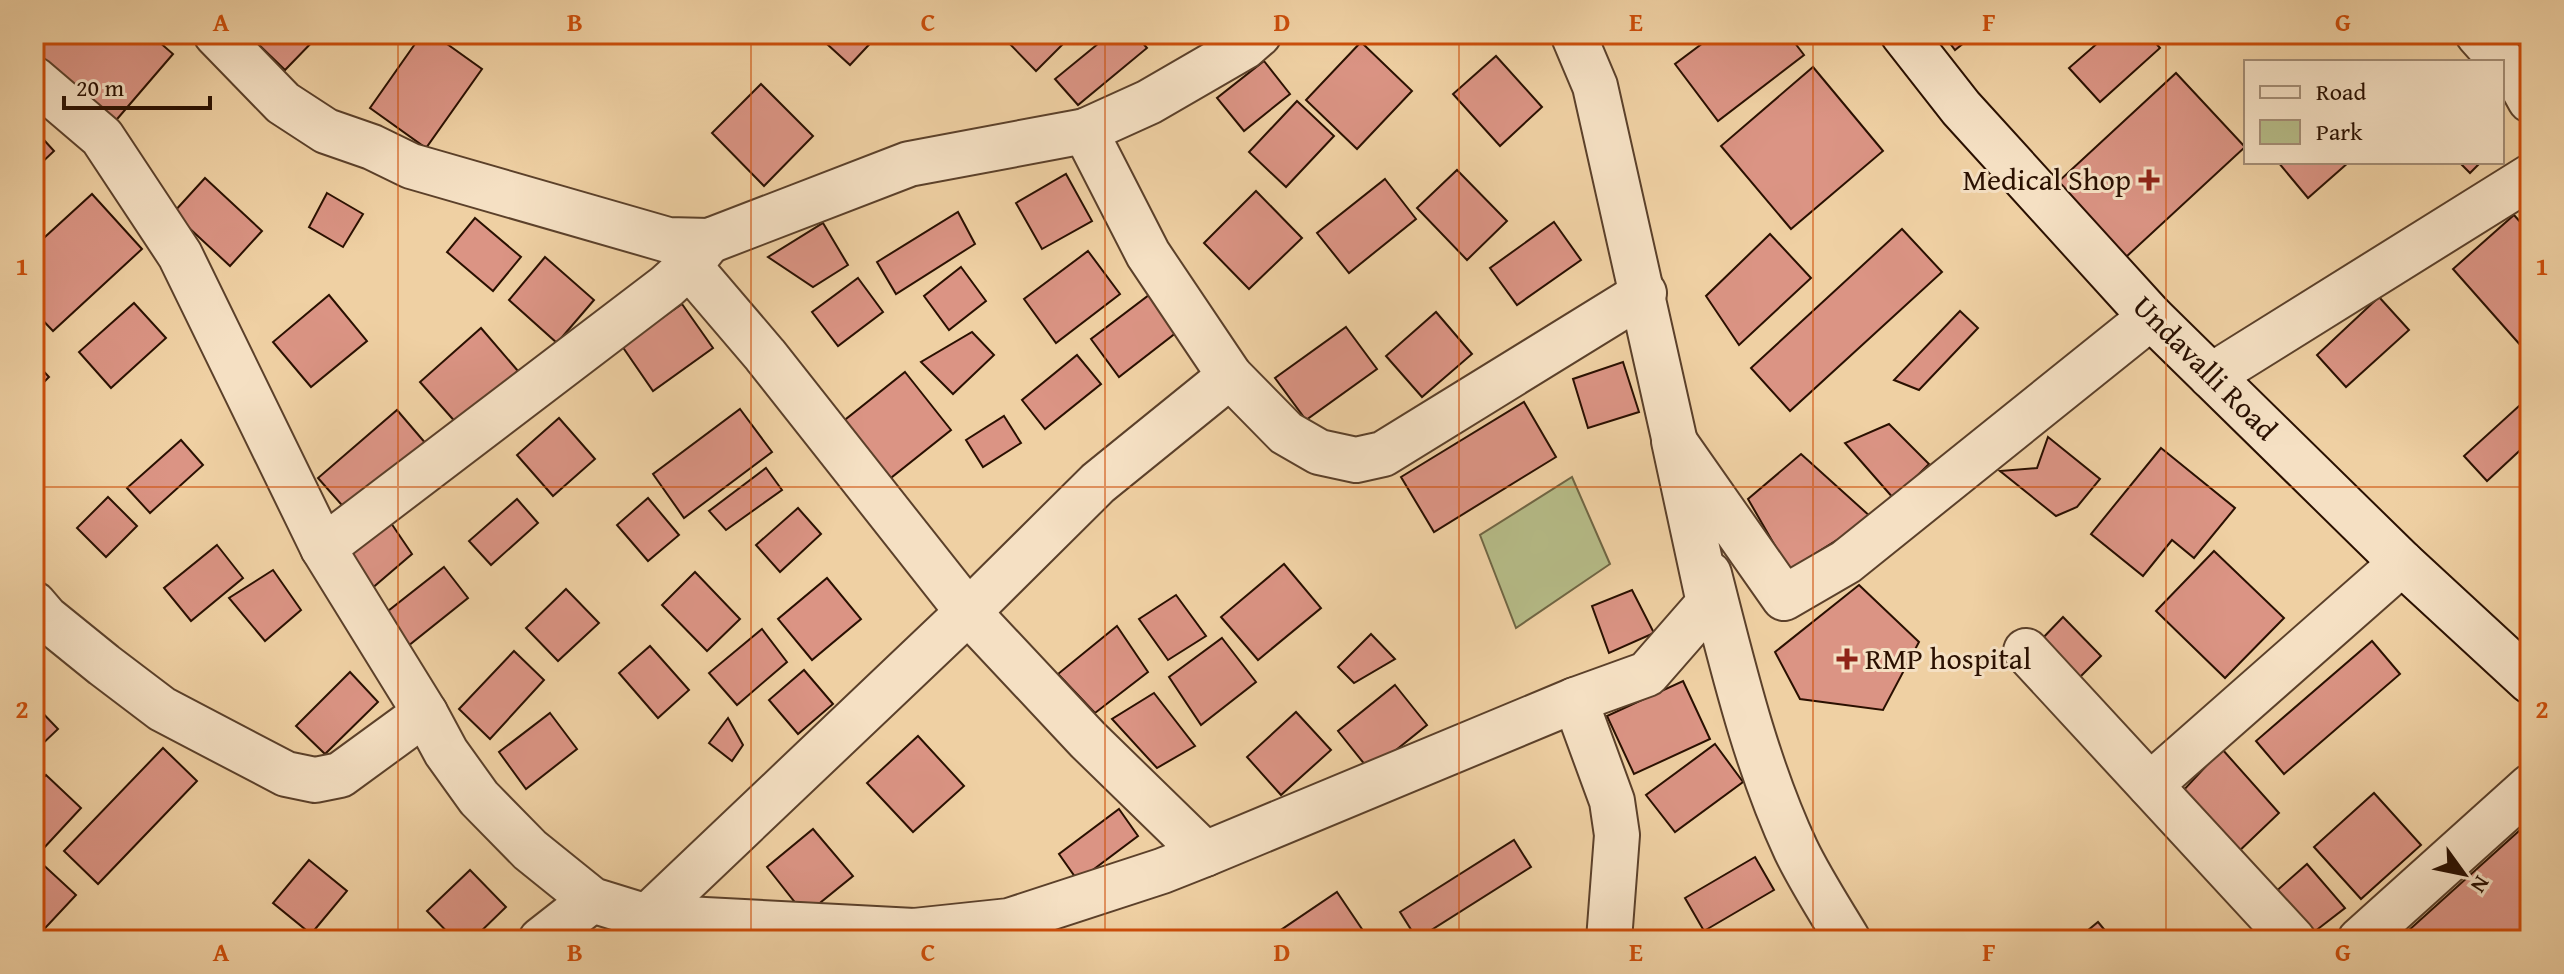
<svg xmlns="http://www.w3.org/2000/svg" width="2564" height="974" viewBox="0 0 2564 974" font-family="'Gentium Book Plus',serif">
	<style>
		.green { fill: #b6bc88; stroke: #706644; stroke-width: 2 }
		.building { fill: #db9484; stroke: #2a1001; stroke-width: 2 }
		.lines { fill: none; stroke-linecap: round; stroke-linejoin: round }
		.street-casing { stroke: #5b402a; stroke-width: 48 }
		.secondary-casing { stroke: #2a1001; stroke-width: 48 }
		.street { stroke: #f5e0c3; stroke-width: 44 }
		.secondary { stroke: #f5e0c3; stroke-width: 44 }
		.grid { fill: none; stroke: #cc4e0a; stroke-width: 2; stroke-opacity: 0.55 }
		.poi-dot { fill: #8f2418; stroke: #f5e0c3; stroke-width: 3 }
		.labels { text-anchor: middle; stroke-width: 6; stroke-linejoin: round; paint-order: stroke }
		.poi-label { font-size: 30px; fill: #2a1001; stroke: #f5e0c3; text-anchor: end }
		.street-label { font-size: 30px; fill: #2a1001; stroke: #f5e0c3 }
		.neatline { fill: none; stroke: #cc4e0a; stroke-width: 3 }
		.grid-label { font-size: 26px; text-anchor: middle; font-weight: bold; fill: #cc4e0a }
	</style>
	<rect width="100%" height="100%" fill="#efd0a3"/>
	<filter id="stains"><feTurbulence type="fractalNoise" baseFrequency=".0025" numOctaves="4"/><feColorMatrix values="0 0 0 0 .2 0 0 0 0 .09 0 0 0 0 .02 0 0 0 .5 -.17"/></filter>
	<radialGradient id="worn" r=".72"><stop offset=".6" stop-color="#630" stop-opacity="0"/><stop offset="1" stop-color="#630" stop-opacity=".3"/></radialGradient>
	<path class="green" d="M1572 477 1610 564 1516 628 1480 535Z"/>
	<g class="building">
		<path d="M34 34H150L173 54 112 125 34 56Z"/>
		<path d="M260 34H320L285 70 254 40Z"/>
		<path d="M422 34H433L482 69 426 148 370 108Z"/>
		<path d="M816 34H879L850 65Z"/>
		<path d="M1010 34H1073L1036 71 1005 39Z"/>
		<path d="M1110 34H1135L1147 48 1078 105 1055 79Z"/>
		<path d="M1715 34H1788L1804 55 1718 121 1675 64Z"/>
		<path d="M1943 34H1975L1955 50Z"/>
		<path d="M2108 34H2148L2160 48 2100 102 2069 68Z"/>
		<path d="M1361 42 1412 91 1357 149 1306 100Z"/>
		<path d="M1496 56 1542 107 1500 146 1453 94Z"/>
		<path d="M1264 61 1290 94 1244 131 1217 98Z"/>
		<path d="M1813 67 1883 151 1791 229 1721 146Z"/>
		<path d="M2176 73 2245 147 2126 257 2058 182Z"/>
		<path d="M761 84 813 136 764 186 712 133Z"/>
		<path d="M1297 101 1334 136 1286 187 1249 152Z"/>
		<path d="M34 129 54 151 34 170Z"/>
		<path d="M2278 162H2349L2308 198Z"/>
		<path d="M2459 162H2481L2470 173Z"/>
		<path d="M1457 170 1507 221 1467 260 1417 208Z"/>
		<path d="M1066 174 1092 221 1042 249 1016 203Z"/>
		<path d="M205 178 262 231 230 266 173 213Z"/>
		<path d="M1385 179 1416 219 1349 273 1317 233Z"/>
		<path d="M1256 191 1302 238 1249 289 1204 243Z"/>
		<path d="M327 193 363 214 343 247 309 227Z"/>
		<path d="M92 194 142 249 53 331 34 311V247Z"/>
		<path d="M958 212 975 244 896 294 877 262Z"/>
		<path d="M2514 215 2530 233V356L2453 269Z"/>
		<path d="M475 218 521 257 493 291 447 252Z"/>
		<path d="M1554 222 1581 260 1517 305 1490 268Z"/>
		<path d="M823 223 848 265 813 287 768 257Z"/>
		<path d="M1902 229 1942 272 1790 411 1751 368Z"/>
		<path d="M1770 234 1811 278 1739 345 1706 296Z"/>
		<path d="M1088 251 1120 294 1056 343 1024 299Z"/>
		<path d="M545 257 594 300 557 343 509 300Z"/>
		<path d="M961 267 986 301 949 330 924 296Z"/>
		<path d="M858 278 883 312 838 346 812 312Z"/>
		<path d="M329 295 367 341 311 387 273 342Z"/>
		<path d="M1149 295 1177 332 1119 377 1091 339Z"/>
		<path d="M2379 297 2409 330 2346 387 2317 355Z"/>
		<path d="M134 303 166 338 111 388 79 352Z"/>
		<path d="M682 304 713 348 653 391 622 346Z"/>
		<path d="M1960 311 1978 328 1919 390 1894 380Z"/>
		<path d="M1436 312 1472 354 1422 397 1386 356Z"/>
		<path d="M1346 327 1377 369 1306 420 1275 378Z"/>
		<path d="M481 328 518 371 458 425 420 382Z"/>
		<path d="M972 332 994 355 953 394 921 362Z"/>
		<path d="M1077 355 1101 384 1045 429 1022 400Z"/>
		<path d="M34 361 49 377 34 392Z"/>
		<path d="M1623 362 1639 412 1588 428 1573 379Z"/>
		<path d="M905 372 951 430 887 481 841 423Z"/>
		<path d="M2530 396V441L2487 481 2464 456Z"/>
		<path d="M1524 402 1556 457 1434 532 1401 477Z"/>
		<path d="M740 409 772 452 684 518 653 474Z"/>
		<path d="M397 410 427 445 348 512 318 478Z"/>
		<path d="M1004 416 1021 443 983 467 966 440Z"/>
		<path d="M559 418 595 459 553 496 517 455Z"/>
		<path d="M1889 424 1929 464 1894 499 1845 443Z"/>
		<path d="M2048 437 2100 479 2077 507 2056 516 2000 471 2037 468Z"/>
		<path d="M181 440 203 465 150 513 127 488Z"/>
		<path d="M2161 448 2235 508 2194 558 2172 540 2143 576 2091 534Z"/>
		<path d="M1801 454 1872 518 1789 570 1748 499Z"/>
		<path d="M766 468 782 490 726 530 709 511Z"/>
		<path d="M108 497 137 526 106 557 77 528Z"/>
		<path d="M648 498 679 535 648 561 617 525Z"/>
		<path d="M517 499 538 523 491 565 469 541Z"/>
		<path d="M798 508 821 534 780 572 756 545Z"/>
		<path d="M391 523 412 554 363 596 339 561Z"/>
		<path d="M217 545 243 578 191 621 164 588Z"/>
		<path d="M2214 551 2284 618 2225 678 2156 611Z"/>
		<path d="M1284 564 1321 608 1258 660 1221 617Z"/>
		<path d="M444 567 468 598 408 646 383 615Z"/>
		<path d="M273 570 301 610 265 641 229 598Z"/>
		<path d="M695 572 740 619 707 651 662 605Z"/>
		<path d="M827 578 861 619 812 660 778 619Z"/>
		<path d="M1859 585 1919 642 1883 710 1800 699 1775 652Z"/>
		<path d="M566 589 599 623 558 661 526 628Z"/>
		<path d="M1632 590 1654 633 1609 653 1592 606Z"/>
		<path d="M1176 595 1206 636 1168 660 1139 619Z"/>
		<path d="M2063 617 2101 656 2077 680 2039 642Z"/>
		<path d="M1117 626 1148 672 1095 713 1058 674Z"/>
		<path d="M762 629 787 662 737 705 709 673Z"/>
		<path d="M1371 634 1395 659 1354 683 1338 667Z"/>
		<path d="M1222 638 1256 682 1201 725 1169 677Z"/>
		<path d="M2372 641 2400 674 2284 774 2256 741Z"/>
		<path d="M650 646 689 690 658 718 619 673Z"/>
		<path d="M514 651 544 680 490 739 459 709Z"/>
		<path d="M804 670 833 704 798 734 769 700Z"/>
		<path d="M350 672 378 702 325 754 296 726Z"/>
		<path d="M1683 681 1710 739 1634 774 1607 716Z"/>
		<path d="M1395 685 1427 725 1370 771 1338 731Z"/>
		<path d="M1154 693 1195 746 1157 768 1112 719Z"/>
		<path d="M34 704 58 729 34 752Z"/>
		<path d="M1296 712 1331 750 1281 795 1247 757Z"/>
		<path d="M550 713 577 749 526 789 499 752Z"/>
		<path d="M728 718 743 745 732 761 709 743Z"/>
		<path d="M918 736 964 786 913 832 867 783Z"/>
		<path d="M1715 744 1743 782 1675 832 1646 795Z"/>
		<path d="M163 748 197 781 98 884 64 851Z"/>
		<path d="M2222 749 2279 813 2234 856 2180 794Z"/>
		<path d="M46 775 81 808 42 850 34 842V787Z"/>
		<path d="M2374 793 2421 845 2361 899 2314 847Z"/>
		<path d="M1119 809 1138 836 1078 881 1059 854Z"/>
		<path d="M2530 821V940H2398Z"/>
		<path d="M813 829 853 876 805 915 767 867Z"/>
		<path d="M1514 840 1531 867 1417 939 1400 912Z"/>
		<path d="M1755 857 1774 890 1704 931 1685 898Z"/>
		<path d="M38 860 76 895 34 940V864Z"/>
		<path d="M309 860 347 891 311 934 273 903Z"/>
		<path d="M2307 864 2345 908 2314 932 2273 894Z"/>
		<path d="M470 870 506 907 472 940H455L427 911Z"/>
		<path d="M1337 892 1368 938 1365 940H1270L1269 938Z"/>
		<path d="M2098 922 2113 940H2076Z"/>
	</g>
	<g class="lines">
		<g class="street-casing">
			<g id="street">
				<path d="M216 34 283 103 326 131 372 147 411 166 668 240 709 241 909 164 1085 131 1149 102 1244 47 1259 34"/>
				<path d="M1573 34 1595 86 1681 469"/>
				<path d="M2478 34 2519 80 2530 100"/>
				<path d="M34 79 102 137 180 255 323 548 425 713 446 752 479 798 530 850 592 900 647 917 914 931 1009 921 1162 871 1205 854 1575 700 1647 674 1709 603 1674 441 1784 598 1846 562 2151 317"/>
				<path d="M1085 131 1148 254 1230 376 1286 433 1319 452 1356 460 1383 454 1644 293"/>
				<path d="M689 266 765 355 968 612 1088 740 1205 854"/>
				<path d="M2211 376 2530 177"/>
				<path d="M323 548 667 286 689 266 708 242"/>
				<path d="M1709 574C1733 667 1755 762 1796 850 1811 881 1830 910 1848 940"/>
				<path d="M34 604 46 618 104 665 162 709 286 774 315 780 340 775 425 713"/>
				<path d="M2026 651 2293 940"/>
				<path d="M1575 700 1612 801 1617 835 1609 940"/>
				<path d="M2150 785 2402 563"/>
				<path d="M647 917 968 612 1098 483 1230 376"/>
				<path d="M541 940 592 900"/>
				<path d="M2360 940 2530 787"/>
			</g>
		</g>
		<g class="secondary-casing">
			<path id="secondary" d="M1903 34 1961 108 2151 317 2402 563 2530 681"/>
		</g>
		<use href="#street" class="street"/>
		<use href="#secondary" class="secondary"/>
	</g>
	<path class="grid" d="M398 34V940M751 34V940M1105 34V940M1459 34V940M1813 34V940M2166 34V940M34 487H2530"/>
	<g class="poi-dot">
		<path d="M2145 168h8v8h8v8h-8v8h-8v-8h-8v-8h8z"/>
		<path d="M1843 647h8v8h8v8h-8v8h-8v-8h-8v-8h8z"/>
	</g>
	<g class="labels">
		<g class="poi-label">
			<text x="2131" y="190">Medical Shop</text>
			<text x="1865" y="669" text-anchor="start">RMP hospital</text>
		</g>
		<g class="street-label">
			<text transform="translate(2205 368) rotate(45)" y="10">Undavalli Road</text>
		</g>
	</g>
	<rect width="2564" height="974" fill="none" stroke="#efd0a3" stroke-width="88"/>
	<rect x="2244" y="60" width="260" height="104" fill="#f5e0c3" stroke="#a48d75" stroke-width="2"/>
	<rect x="2260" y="86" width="40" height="12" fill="#f5e0c3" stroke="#a48d75" stroke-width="2"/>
	<text x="2316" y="100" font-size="24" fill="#2a1001">Road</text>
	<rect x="2260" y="120" width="40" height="24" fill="#b6bc88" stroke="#a48d75" stroke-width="2"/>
	<text x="2316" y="140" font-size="24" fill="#2a1001">Park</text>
	<g transform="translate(2464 874) rotate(123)" stroke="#f5e0c3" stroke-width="6" paint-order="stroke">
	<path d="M0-6L14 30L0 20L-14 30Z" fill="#2a1001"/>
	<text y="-12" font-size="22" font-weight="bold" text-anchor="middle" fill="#2a1001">N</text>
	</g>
	<path d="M64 96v12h146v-12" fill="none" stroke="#2a1001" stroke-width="4"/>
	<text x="76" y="96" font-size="24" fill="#2a1001" stroke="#f5e0c3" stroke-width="6" paint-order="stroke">20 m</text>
	<rect x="44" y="44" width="2476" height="886" class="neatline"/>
	<g class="grid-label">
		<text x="221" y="31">A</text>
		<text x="575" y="31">B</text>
		<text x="928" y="31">C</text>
		<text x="1282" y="31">D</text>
		<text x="1636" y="31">E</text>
		<text x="1989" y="31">F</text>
		<text x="2343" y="31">G</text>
		<text x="22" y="275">1</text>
		<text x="2542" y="275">1</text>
		<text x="22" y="718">2</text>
		<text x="2542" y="718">2</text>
		<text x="221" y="961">A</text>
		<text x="575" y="961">B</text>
		<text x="928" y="961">C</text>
		<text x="1282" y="961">D</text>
		<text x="1636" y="961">E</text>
		<text x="1989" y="961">F</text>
		<text x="2343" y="961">G</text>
	</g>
	<rect width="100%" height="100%" filter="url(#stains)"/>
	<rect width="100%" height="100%" fill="url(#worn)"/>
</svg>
